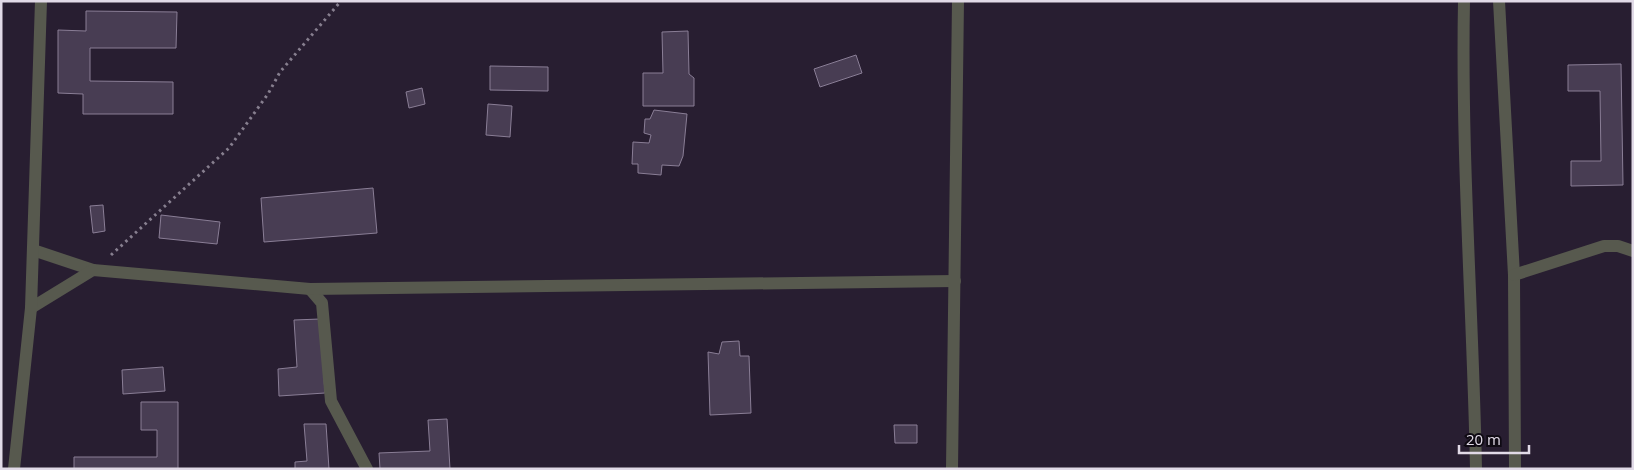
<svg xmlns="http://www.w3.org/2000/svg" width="1634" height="470" viewBox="0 0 1634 470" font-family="'Open Sans',sans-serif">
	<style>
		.building { fill: #483d53; stroke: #8a7e96 }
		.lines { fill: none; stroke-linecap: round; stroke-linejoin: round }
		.path { stroke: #877f8f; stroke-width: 3; stroke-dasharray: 2.5 4; stroke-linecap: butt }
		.minor { stroke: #57594e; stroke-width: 12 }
	</style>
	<rect width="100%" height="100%" fill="#281e31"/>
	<g class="building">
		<path d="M86 11 177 12 176 48H90V81L173 82V114H83V94L58 93V30L86 31Z"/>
		<path d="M688 31 689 74 694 78V106H643V73H663L662 32Z"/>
		<path d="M856 55 862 73 820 87 814 69Z"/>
		<path d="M1621 64 1623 185 1571 186V161H1601L1600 91H1568V65Z"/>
		<path d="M490 66 548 67V91L490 90Z"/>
		<path d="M422 88 425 104 409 108 406 92Z"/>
		<path d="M488 104 512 106 510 137 486 135Z"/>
		<path d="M654 110 687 114 683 156 679 166 662 165 661 175 638 173V164H632L633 142 649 143 651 135 644 133 645 119H650Z"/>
		<path d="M373 188 377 233 264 242 261 198Z"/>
		<path d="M103 205 105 231 93 233 90 206Z"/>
		<path d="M161 215 220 222 217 244 159 238Z"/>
		<path d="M320 319 325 393 279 396 278 369 297 367 294 320Z"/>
		<path d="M739 341 740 356H749L751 413 710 415 708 352 719 354 722 342Z"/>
		<path d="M163 367 165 391 123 394 122 370Z"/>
		<path d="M141 402H178V469H74V457H157V430H141Z"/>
		<path d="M447 419 450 469H380L379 453 430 451 428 420Z"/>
		<path d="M304 424H326L329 469H295V462L307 461Z"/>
		<path d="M894 425H917V443H895Z"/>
	</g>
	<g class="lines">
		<path class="path" d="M111 255 229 148 268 94 280 72 341 1"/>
		<g class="minor">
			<path d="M1464 1C1461 157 1473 313 1476 469"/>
			<path d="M1499 1 1514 275 1515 469"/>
			<path d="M33 250 93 270"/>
			<path d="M1514 275 1604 246H1618L1633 251"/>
			<path d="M310 289 322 303 331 401 367 469"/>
			<path d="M31 308 93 270 310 289 955 281"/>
			<path d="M14 469 31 308 41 1"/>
			<path d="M952 469 958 1"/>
		</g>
	</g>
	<rect width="1634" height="470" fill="none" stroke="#e1dae7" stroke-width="5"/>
	<path d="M1459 445v8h70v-8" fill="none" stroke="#e1dae7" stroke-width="2.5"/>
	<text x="1466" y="445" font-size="15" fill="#e1dae7" stroke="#0f0a13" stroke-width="4" paint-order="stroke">20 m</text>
</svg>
